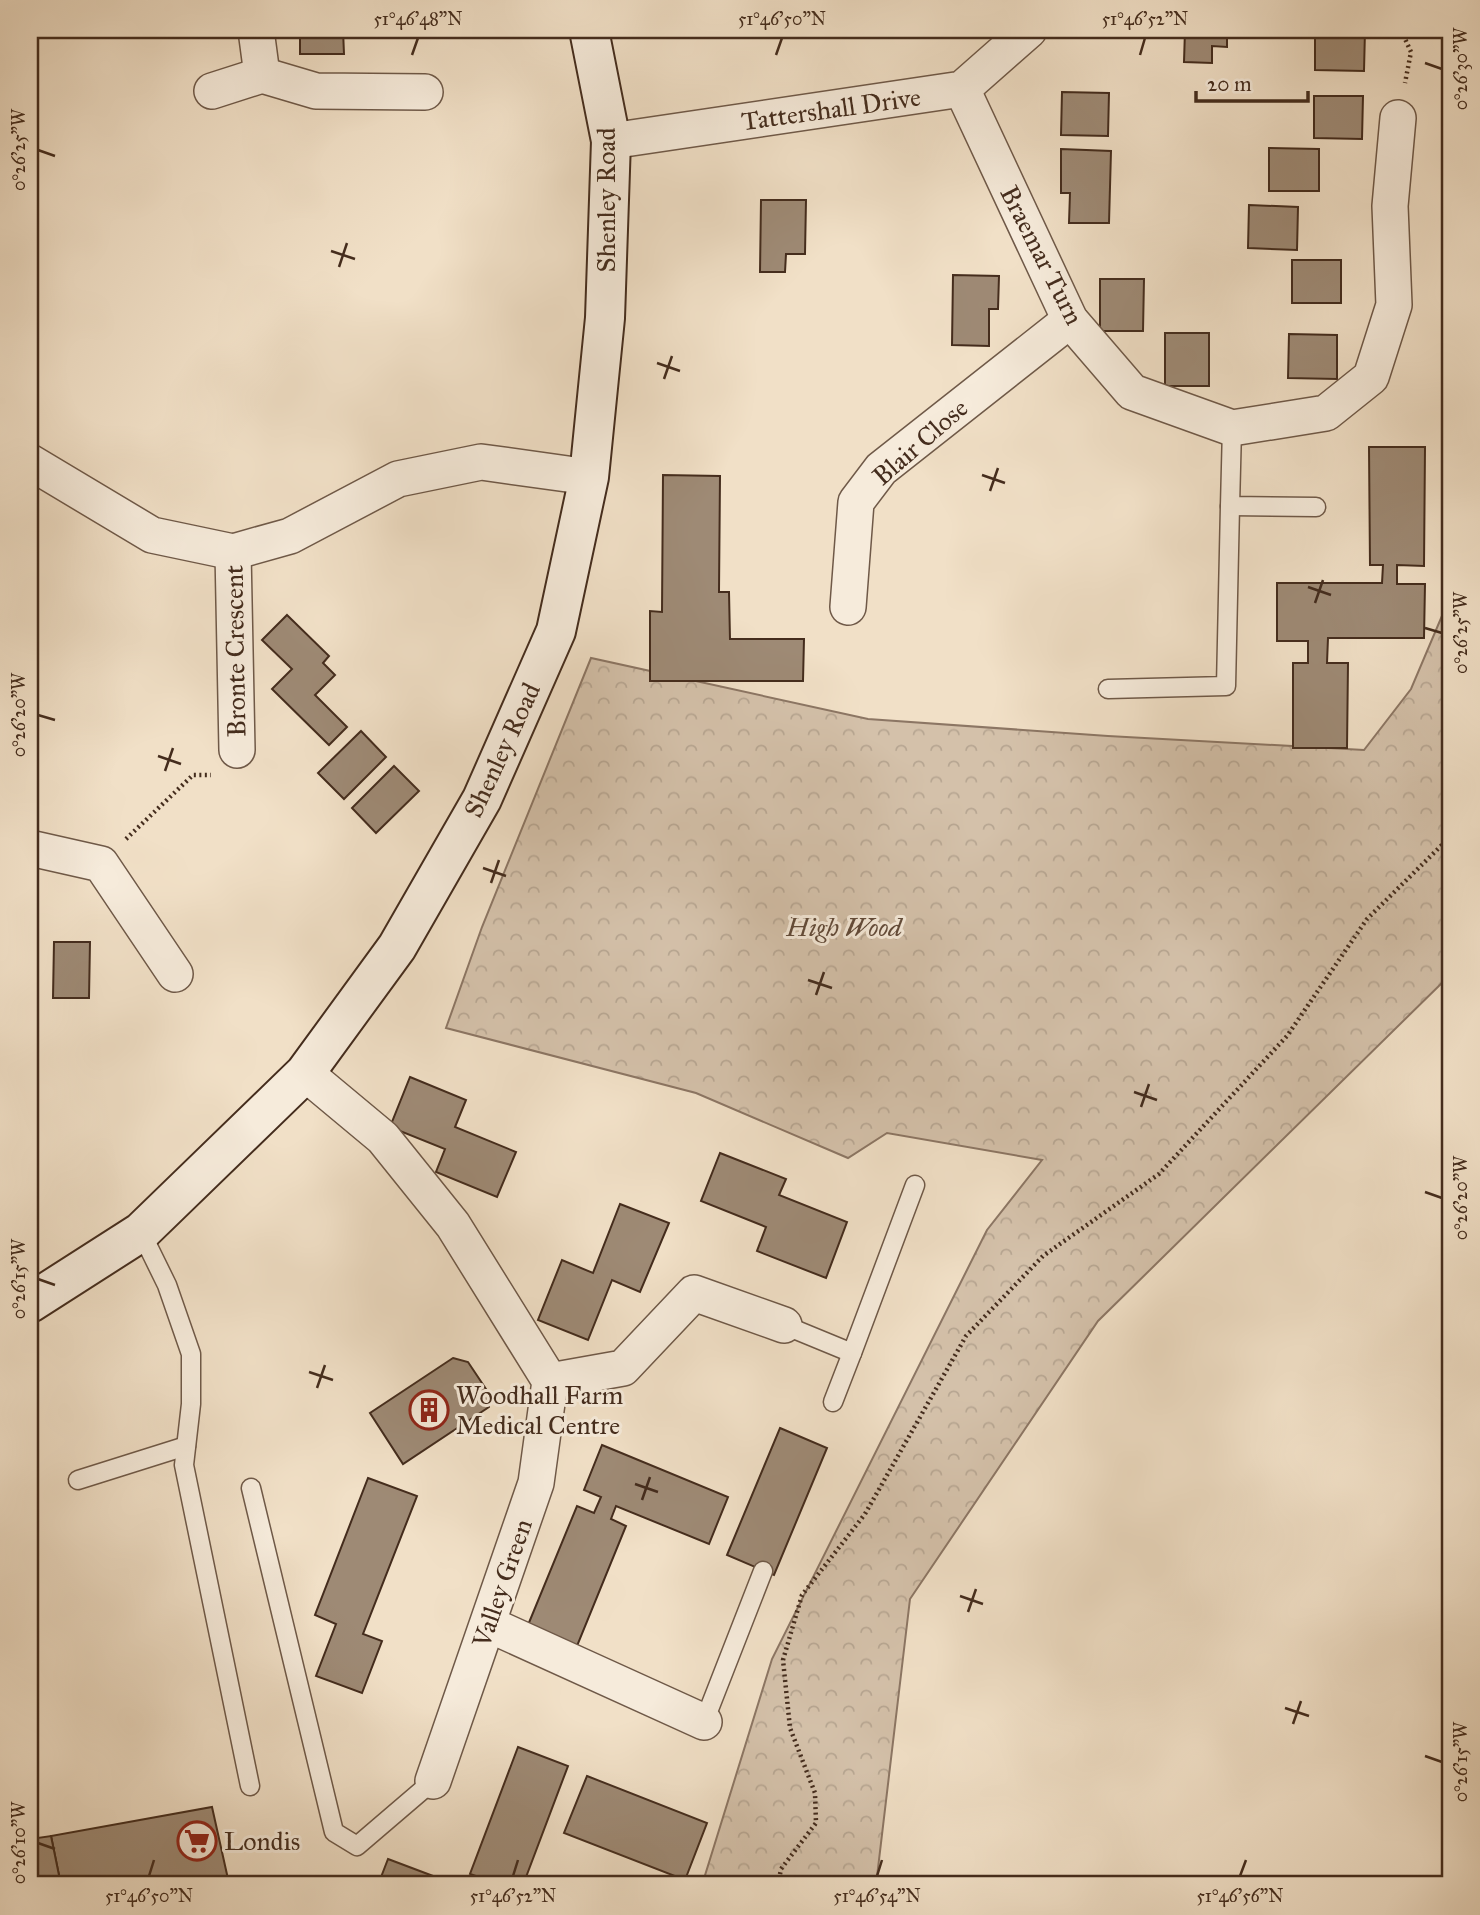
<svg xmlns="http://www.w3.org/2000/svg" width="1480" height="1915" viewBox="0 0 1480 1915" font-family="'IM FELL Great Primer',serif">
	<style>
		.forest { fill: url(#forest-crowns); stroke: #8c7664; stroke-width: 2 }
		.building { fill: #9e8a75; stroke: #442c1d; stroke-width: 2 }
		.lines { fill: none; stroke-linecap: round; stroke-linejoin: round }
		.lane-casing { stroke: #6f5948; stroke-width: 21 }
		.street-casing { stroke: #6f5948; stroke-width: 38 }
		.secondary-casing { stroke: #442c1d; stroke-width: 42 }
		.path { stroke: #442c1d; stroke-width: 4.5; stroke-dasharray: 2 3.5; stroke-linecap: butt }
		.lane { stroke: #f6ebdb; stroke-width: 18 }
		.street { stroke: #f6ebdb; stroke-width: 35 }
		.secondary { stroke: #f6ebdb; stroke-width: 38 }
		.ticks { fill: none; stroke: #442c1d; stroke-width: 2.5 }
		.labels { text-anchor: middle; stroke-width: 6; stroke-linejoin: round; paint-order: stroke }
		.street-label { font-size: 26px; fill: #442c1d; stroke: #f6ebdb }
		.park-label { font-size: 26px; font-style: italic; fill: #614a39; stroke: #f6ebdb }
		.poi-label { font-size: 26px; fill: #442c1d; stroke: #f6ebdb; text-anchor: start }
		.neatline { fill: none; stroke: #442c1d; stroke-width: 2.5 }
		.ticks-label { font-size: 18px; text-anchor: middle; fill: #442c1d }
	</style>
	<defs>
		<pattern id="forest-crowns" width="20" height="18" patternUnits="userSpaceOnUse" patternTransform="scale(1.75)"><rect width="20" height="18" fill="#d4c1aa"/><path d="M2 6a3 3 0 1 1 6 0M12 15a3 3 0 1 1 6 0" fill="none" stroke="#b7a692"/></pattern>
	</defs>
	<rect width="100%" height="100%" fill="#f1e0c7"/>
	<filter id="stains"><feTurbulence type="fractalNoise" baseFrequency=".00286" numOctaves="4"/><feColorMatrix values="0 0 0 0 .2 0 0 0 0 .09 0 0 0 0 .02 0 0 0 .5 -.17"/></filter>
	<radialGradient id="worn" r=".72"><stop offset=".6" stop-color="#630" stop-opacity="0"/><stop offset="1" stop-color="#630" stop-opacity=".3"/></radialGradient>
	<path class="forest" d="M1450 597V975L1098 1321 910 1599 876 1885H702L772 1659 987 1230 1042 1160 887 1133 848 1158 696 1093 446 1028 482 927 591 658 868 719 1108 736 1364 750 1411 689Z"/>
	<g class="building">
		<path d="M300 30H343L344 54H300Z"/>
		<path d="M1185 30H1227V47L1212 46V63L1184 62Z"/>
		<path d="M1315 30H1365L1364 71 1315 70Z"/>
		<path d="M1062 92 1109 93 1108 136 1061 135Z"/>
		<path d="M1314 96H1363L1362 139 1314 138Z"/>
		<path d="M1269 148 1319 149V191H1269Z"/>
		<path d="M1061 149 1111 151 1109 223H1069L1070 193H1061Z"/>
		<path d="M761 200H806L805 254H786L785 272H760Z"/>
		<path d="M1249 205 1298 207 1297 250 1248 248Z"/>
		<rect x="1292" y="260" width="49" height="43"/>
		<path d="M953 275 999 276 998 309H989V346L952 345Z"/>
		<path d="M1100 279H1144L1143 331H1100Z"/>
		<rect x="1165" y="333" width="44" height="53"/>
		<path d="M1289 334 1337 335V379L1288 378Z"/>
		<path d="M1369 447H1425L1424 566 1397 565V584H1425L1424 638H1328L1327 663H1348L1347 748H1293V663H1308V641H1277V583H1382L1383 565H1370Z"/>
		<path d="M663 475 720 476 719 592H729L730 639H804L803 681H650V611L662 612Z"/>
		<path d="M287 615 329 656 323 663 335 675 315 695 347 727 329 745 272 689 292 669 262 640Z"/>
		<path d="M361 731 386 757 344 799 318 773Z"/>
		<path d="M394 766 419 791 376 833 352 808Z"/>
		<path d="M54 942H90L89 998H53Z"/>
		<path d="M410 1077 466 1100 455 1127 516 1152 497 1197 436 1172 445 1149 390 1127Z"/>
		<path d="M720 1153 786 1179 779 1195 847 1222 826 1278 757 1251 766 1227 701 1201Z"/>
		<path d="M620 1204 669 1223 640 1292 612 1280 588 1340 538 1320 562 1260 593 1273Z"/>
		<path d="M453 1358 468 1362 490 1395 489 1407 403 1464 370 1413Z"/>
		<path d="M780 1428 827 1448 774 1575 727 1555Z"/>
		<path d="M602 1445 728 1497 709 1544 616 1506 611 1519 626 1526 577 1646 528 1625 577 1506 594 1513 601 1497 584 1490Z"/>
		<path d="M368 1478 417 1496 363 1634 382 1641 362 1693 316 1676 336 1624 315 1615Z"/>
		<path d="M518 1747 568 1766 523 1885H486L488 1880 470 1874Z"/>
		<path d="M587 1776 707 1823 685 1880 564 1833Z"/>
		<path d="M212 1807 228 1879 174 1885H61L51 1836Z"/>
		<path d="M51 1836 61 1885H30V1839Z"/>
		<path d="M388 1859 457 1885H378Z"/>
	</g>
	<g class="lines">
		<g class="lane-casing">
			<g id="lane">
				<path d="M1232 428 1230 506 1316 507"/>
				<path d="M1108 689 1226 686 1230 506"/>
				<path d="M141 1232 167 1285 191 1354V1404L184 1465 250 1786"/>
				<path d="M784 1325 852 1353 915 1185"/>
				<path d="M833 1402 852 1353"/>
				<path d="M78 1480 186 1446"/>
				<path d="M251 1488 334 1832 357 1846 433 1781"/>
				<path d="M704 1722 763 1571"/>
			</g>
		</g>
		<g class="street-casing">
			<g id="street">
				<path d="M256 30 262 75"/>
				<path d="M962 89 1070 320 1132 392 1232 428 1326 413 1371 377 1394 305 1390 206 1398 118"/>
				<path d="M212 91 262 75 316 91 425 92"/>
				<path d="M611 141 962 89 1029 30"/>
				<path d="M30 462 152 535 233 552 290 536 398 479 481 462 589 477"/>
				<path d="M233 552 237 750"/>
				<path d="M848 607 856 502 881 469 1070 320"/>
				<path d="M30 848 101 864 175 974"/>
				<path d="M305 1073 383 1138 453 1225 550 1381 536 1483 433 1781"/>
				<path d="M550 1381 623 1368 694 1293 784 1325"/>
				<path d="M488 1624 704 1722"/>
			</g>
		</g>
		<g class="secondary-casing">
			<path id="secondary" d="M30 1303 141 1232 305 1073 397 947 482 799 556 631 589 477 605 318 611 141 589 30"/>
		</g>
		<g class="path">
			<path d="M1401 30 1411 52 1405 83"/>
			<path d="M126 839 193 775H211"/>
			<path d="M778 1885 781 1869 816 1823 815 1793 790 1728 783 1660 802 1595 865 1514 966 1336 1043 1256 1159 1174 1287 1036 1367 919 1450 837"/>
		</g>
		<use href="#lane" class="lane"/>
		<use href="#street" class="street"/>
		<use href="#secondary" class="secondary"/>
	</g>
	<path class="ticks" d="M412 55 418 38M776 55 782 38M1140 55 1145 38M1425 63 1442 69M38 150 55 156M331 251 355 259M339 267 347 243M657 363 680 371M664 379 672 356M982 475 1005 483M990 491 998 468M1308 587 1331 595M1315 603 1323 580M1425 628 1442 633M38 715 55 720M158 756 181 764M165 771 173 748M483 868 506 876M491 883 499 860M808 980 832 988M816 995 824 972M1134 1092 1157 1100M1141 1107 1149 1084M1425 1192 1442 1198M38 1279 55 1285M309 1372 333 1380M317 1388 325 1365M635 1484 658 1492M642 1500 650 1477M960 1596 983 1604M968 1612 976 1589M1285 1708 1309 1716M1293 1724 1301 1701M1425 1756 1442 1762M38 1843 55 1849M149 1876 154 1860M513 1876 518 1860M877 1876 882 1860M1240 1876 1246 1860"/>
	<defs>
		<g id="building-ring" transform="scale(2.0125)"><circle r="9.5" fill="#f6ebdb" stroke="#8f2418" stroke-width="1.5"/><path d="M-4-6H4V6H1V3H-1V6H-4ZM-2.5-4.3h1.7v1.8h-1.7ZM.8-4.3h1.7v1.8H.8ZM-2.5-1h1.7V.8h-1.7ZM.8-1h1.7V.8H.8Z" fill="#8f2418"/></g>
		<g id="supermarket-ring" transform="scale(2.0125)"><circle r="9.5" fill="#f6ebdb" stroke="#8f2418" stroke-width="1.5"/><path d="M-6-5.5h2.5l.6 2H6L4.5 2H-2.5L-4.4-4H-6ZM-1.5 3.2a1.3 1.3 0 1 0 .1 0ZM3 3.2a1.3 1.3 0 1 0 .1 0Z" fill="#8f2418"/></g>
	</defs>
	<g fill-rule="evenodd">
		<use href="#building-ring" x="429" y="1410"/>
		<use href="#supermarket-ring" x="197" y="1841"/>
	</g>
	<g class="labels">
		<g class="street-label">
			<text transform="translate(831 109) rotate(-8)" y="9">Tattershall Drive</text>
			<text transform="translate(606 200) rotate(-90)" y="9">Shenley Road</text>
			<text transform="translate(1042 255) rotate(63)" y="9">Braemar Turn</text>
			<text transform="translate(920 442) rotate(-41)" y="9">Blair Close</text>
			<text transform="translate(235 651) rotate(-91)" y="9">Bronte Crescent</text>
			<text transform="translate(502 750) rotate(-65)" y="9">Shenley Road</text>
			<text transform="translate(502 1583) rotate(-71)" y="9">Valley Green</text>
		</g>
		<g class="park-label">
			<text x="844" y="936">High Wood</text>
		</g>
		<g class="poi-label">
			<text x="456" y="1404">Woodhall Farm<tspan x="456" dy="30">Medical Centre</tspan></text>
			<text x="224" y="1850">Londis</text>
		</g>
	</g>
	<rect width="1480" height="1915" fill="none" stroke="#f1e0c7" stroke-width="77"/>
	<path d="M1196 91v10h112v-10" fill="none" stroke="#442c1d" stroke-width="3.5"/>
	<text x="1207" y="91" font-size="21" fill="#442c1d" stroke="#f6ebdb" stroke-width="5" paint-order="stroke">20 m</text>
	<rect x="38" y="38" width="1404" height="1838" class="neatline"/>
	<g class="ticks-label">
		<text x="418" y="25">51°46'48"N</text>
		<text x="782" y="25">51°46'50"N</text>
		<text x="1145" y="25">51°46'52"N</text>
		<text transform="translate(1461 69) rotate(-90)" y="6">0°26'30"W</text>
		<text transform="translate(19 150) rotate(-90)" y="6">0°26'25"W</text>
		<text transform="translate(1461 633) rotate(-90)" y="6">0°26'25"W</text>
		<text transform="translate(19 715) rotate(-90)" y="6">0°26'20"W</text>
		<text transform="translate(1461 1198) rotate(-90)" y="6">0°26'20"W</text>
		<text transform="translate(19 1279) rotate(-90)" y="6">0°26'15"W</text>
		<text transform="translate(1461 1762) rotate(-90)" y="6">0°26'15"W</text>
		<text transform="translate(19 1843) rotate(-90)" y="6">0°26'10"W</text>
		<text x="149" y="1902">51°46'50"N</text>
		<text x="513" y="1902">51°46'52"N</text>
		<text x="877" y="1902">51°46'54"N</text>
		<text x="1240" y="1902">51°46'56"N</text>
	</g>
	<rect width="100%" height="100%" filter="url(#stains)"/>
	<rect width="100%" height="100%" fill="url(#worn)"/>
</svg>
